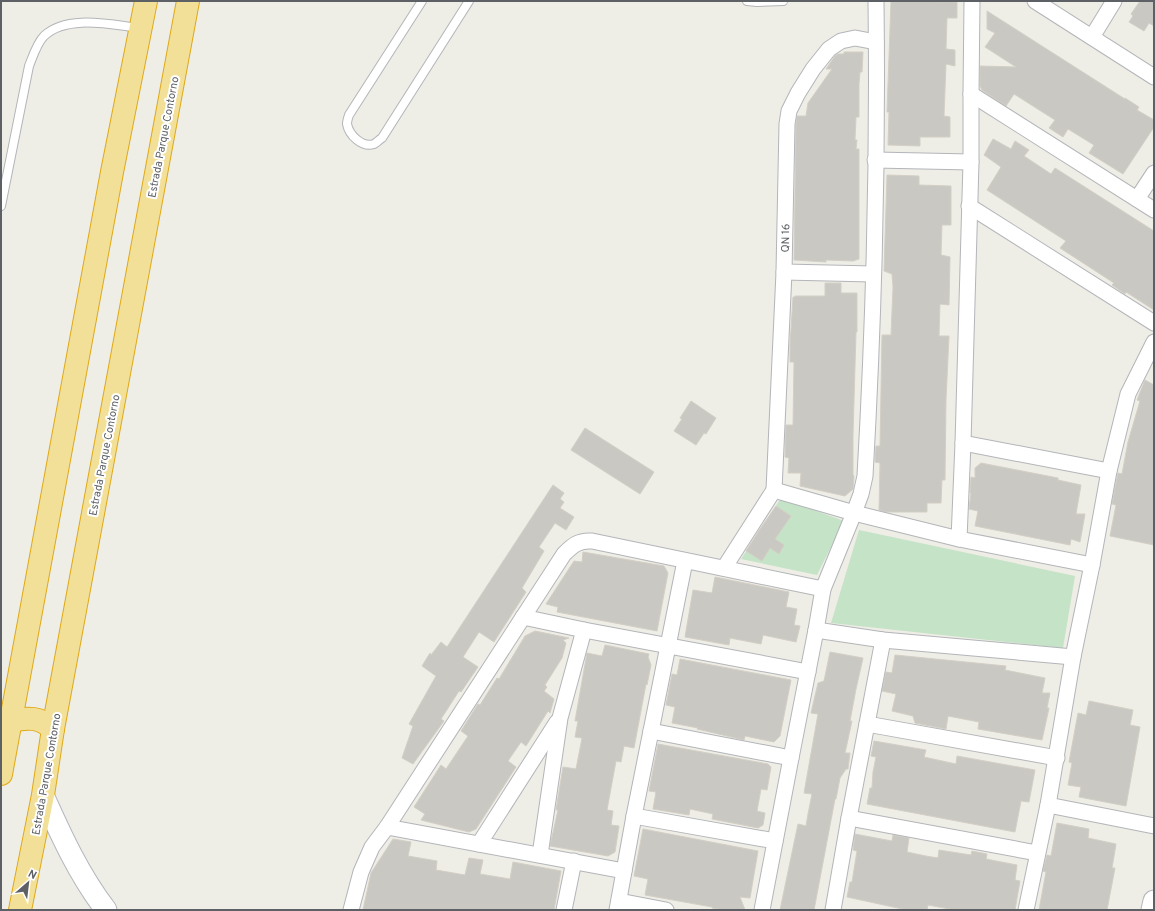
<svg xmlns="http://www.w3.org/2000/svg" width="1155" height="911" viewBox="0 0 1155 911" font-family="Overpass,sans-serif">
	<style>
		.green { fill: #c5e3c6 }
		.building { fill: #cac8c2; stroke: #d3cfc5 }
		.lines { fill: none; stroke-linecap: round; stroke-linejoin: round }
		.lane-casing { stroke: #b3b5b9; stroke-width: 10 }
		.street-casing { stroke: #b3b5b9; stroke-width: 17 }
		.secondary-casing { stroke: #b4b7bc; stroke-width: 23 }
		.highway-casing { stroke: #dfa915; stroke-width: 24 }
		.lane { stroke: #fff; stroke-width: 8 }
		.street { stroke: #fff; stroke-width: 15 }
		.secondary { stroke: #fff; stroke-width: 21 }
		.highway { stroke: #f3e098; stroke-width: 22 }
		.labels { text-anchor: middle; stroke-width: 4; stroke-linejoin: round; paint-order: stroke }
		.street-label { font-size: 11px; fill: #5d6065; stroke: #fff }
	</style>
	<rect width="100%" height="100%" fill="#eeede6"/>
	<g class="green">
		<path d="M781 498 844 521 817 575 741 559Z"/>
		<path d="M859 530 1075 576 1063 648 831 623Z"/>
	</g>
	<g class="building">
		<path d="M891 1 957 2V18H947L946 49 955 50V66L946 64 944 116 950 117V137H920V146L888 145 889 112H887Z"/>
		<path d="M1140 1H1154V26L1149 23 1144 31 1129 22 1133 16 1131 14Z"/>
		<path d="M987 11 1125 99V98L1139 107 1137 110 1154 120V127L1123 174 1089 153 1094 145 1068 129 1063 137 1049 128 1055 120 1014 94 1006 106 982 90 980 86V66L1016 67 985 47 995 33 987 29Z"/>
		<path d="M844 52H863L862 72H860L859 84V117H856L855 140H857L856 149H859V259L853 261 826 260V262L794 260 796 125 797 116H806L808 103 832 69H826L835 56 838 54H844Z"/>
		<path d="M993 139 1011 149 1015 141 1029 150 1024 156 1051 174 1055 168 1154 231V310L1126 292 1125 294 1112 285 1114 283 1060 248 1066 241 987 190 1001 167 984 155Z"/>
		<path d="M887 175 919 176V185L951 186V225H942L941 255 950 257 949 305 940 304 939 336H949L946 400 945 480H942L941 503H927V512H886L879 510 880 463 875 462 876 446H880L882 335H891L893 287 892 274 884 271Z"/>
		<path d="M825 283H841V293H857V332H856L853 435V475L854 476 853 489 845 496 800 486 801 473H788L789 458 785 457 786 425H793L794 362H790V346L793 297H795V296H825Z"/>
		<path d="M1145 380 1154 385V545L1110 536 1116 505 1112 504 1118 473 1122 474 1128 442 1140 401 1137 400Z"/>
		<path d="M691 401 716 418 706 434 704 433 696 445 674 431 682 419 680 418Z"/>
		<path d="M585 428 654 472 640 494 571 450Z"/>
		<path d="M981 463 1058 478V480L1081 485 1076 514H1085L1080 542 1071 539 1070 545 975 526 978 511 969 509 971 493H970L971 477 975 478V468Z"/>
		<path d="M553 485 564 493 560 499 564 502 560 508 574 517 566 530 555 523 539 547 544 551 522 588 526 592 494 642 479 632 463 657 478 667 461 692 459 691 441 719 444 721 413 764 402 758 413 726 409 724 436 676 422 666 430 653 431 655 441 642 447 647Z"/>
		<path d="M776 506 791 516 775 539 784 545 779 554 770 548 762 561 746 551 760 529Z"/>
		<path d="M583 552 664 566 668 573 657 631 557 612 558 607 546 604 574 561 582 562Z"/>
		<path d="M715 577 789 592 786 607 797 609 794 625 800 626 796 642 763 635 761 644 730 638 729 645 685 637 693 590 712 593Z"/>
		<path d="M535 631 569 638 563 640 566 643 562 658 545 685 547 687 544 691 554 699 550 713 548 711 526 746 521 742 508 761 516 767 476 829 469 832 421 820 425 814 414 807 441 765 446 769 468 736 461 731 478 704 480 705 497 678 499 679 525 636Z"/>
		<path d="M605 645 649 654 648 657 651 665 647 685 646 684 634 748 624 746 621 762 616 761 607 810 613 811 611 825 619 826 615 852 608 856 550 846 558 810H556L563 767 576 769 582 738 575 737 578 721H575L587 653 602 656Z"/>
		<path d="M830 652 863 658 856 689 850 721H852L845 753H850L848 769H846L840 778 836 799H835L814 910H780L798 824 806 826 808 814 812 794 804 793 818 714 811 713 818 683 824 681Z"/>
		<path d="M895 655 1006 666 1005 670 1045 678 1042 693H1050L1047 708H1049L1042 740 978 729 979 722 948 716 946 729 915 723 913 716 892 711 896 694 882 691 886 672 892 673Z"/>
		<path d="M680 659 791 680 780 736 774 742 745 736 744 740 697 729 698 728 672 723 675 707 666 705 672 674 677 675Z"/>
		<path d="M1089 701 1133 710 1130 725 1140 727 1126 806 1079 797 1081 787 1068 785 1072 763 1069 762 1078 713 1086 715Z"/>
		<path d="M874 741 926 750 924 757 956 764 957 756 1035 770 1029 802 1021 801 1015 832 867 804 870 788H872L873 772 876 757 871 756Z"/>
		<path d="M658 744 768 764 771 767 767 790 761 789 757 811 765 813 763 825 758 828 712 819 713 814 690 809 689 815 653 809 656 792 649 791Z"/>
		<path d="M1057 823 1089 829 1088 838 1116 844 1112 868H1115L1107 910H1039L1046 872 1043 871 1047 855 1051 856Z"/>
		<path d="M643 829 758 851 750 898 740 897 745 910H723L712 908V907L645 895 648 879 634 876Z"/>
		<path d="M855 834 892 841 893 835 909 838 907 852 926 856 938 858 939 850 971 855 972 851 987 854 986 859 1017 865 1015 880 1020 881 1015 910H955L928 905 927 910H907L847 897 850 882H852L857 851 853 850Z"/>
		<path d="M393 839 411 842 408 856 437 861 436 870 465 875 469 858 483 860 480 874 510 879 513 862 561 871 554 910H363L371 873Z"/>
	</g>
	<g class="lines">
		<g class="lane-casing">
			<g id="lane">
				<path d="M422 1 349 115C348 118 347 121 347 124 349 135 362 148 374 144 376 143 379 140 382 138L469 1"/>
				<path d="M747 1 757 2 783 1"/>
				<path d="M1 206 29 66C33 56 37 43 44 36 67 14 112 25 140 28"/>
			</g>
		</g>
		<g class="street-casing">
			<g id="street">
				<path d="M1035 1 1154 77"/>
				<path d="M1092 37 1114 1"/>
				<path d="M971 94 1154 210"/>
				<path d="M875 160 971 162"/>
				<path d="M1137 199 1154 173"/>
				<path d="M969 206 1154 323"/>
				<path d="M784 272 873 274"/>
				<path d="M963 443 1109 471"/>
				<path d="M774 490 784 272 787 124 789 111 798 93 813 69 829 49 841 41 855 38 876 42"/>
				<path d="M774 490 854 513 959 539 1092 565"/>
				<path d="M959 539 963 443 971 162V94L972 1"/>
				<path d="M724 568 774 490"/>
				<path d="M523 617 584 630 808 672"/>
				<path d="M816 630 883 640 1073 657"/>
				<path d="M867 724 1057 758"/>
				<path d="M651 731 791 758"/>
				<path d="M1048 805 1154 826"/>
				<path d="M634 816 775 841"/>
				<path d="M849 818 1037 853"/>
				<path d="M387 827 624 871"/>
				<path d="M479 844 557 722"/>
				<path d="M540 855 560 718 584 630"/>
				<path d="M619 901 666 910"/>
				<path d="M351 910 361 872 372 847 387 827 564 554C573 545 579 540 592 541L823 589"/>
				<path d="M564 910 574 861"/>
				<path d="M617 910 634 816 685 561"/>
				<path d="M762 910 791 758 816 630 823 589 854 513 861 494 865 476C874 318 878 159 876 1"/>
				<path d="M833 910 849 818 883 640"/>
				<path d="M1026 910 1048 805 1073 657 1092 565 1109 471 1128 394 1154 342"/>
			</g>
		</g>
		<g class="secondary-casing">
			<g id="secondary">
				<path d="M43 795C61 835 79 875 106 910"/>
				<path d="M1152 910 1154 901"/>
			</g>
		</g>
		<g class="highway-casing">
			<g id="highway">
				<path d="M11 721C28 717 40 717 53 729"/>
				<path d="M1 774 112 172 146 1"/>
				<path d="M20 910 43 795 53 729 188 1"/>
			</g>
		</g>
		<use href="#lane" class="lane"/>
		<use href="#street" class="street"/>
		<use href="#secondary" class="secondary"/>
		<use href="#highway" class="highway"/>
	</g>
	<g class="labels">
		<g class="street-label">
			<text transform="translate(163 137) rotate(-79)" y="4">Estrada Parque Contorno</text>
			<text transform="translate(785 238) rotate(-89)" y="4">QN 16</text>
			<text transform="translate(104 455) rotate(-79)" y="4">Estrada Parque Contorno</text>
			<text transform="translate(46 774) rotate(-80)" y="4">Estrada Parque Contorno</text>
		</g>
	</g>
	<rect width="1155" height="911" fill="none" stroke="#5d6065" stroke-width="4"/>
	<g transform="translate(28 883) rotate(28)" stroke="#ffffff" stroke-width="3" paint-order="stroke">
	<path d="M0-3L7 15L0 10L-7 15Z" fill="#5d6065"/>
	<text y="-6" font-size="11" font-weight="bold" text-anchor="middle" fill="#5d6065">N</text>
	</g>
</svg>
